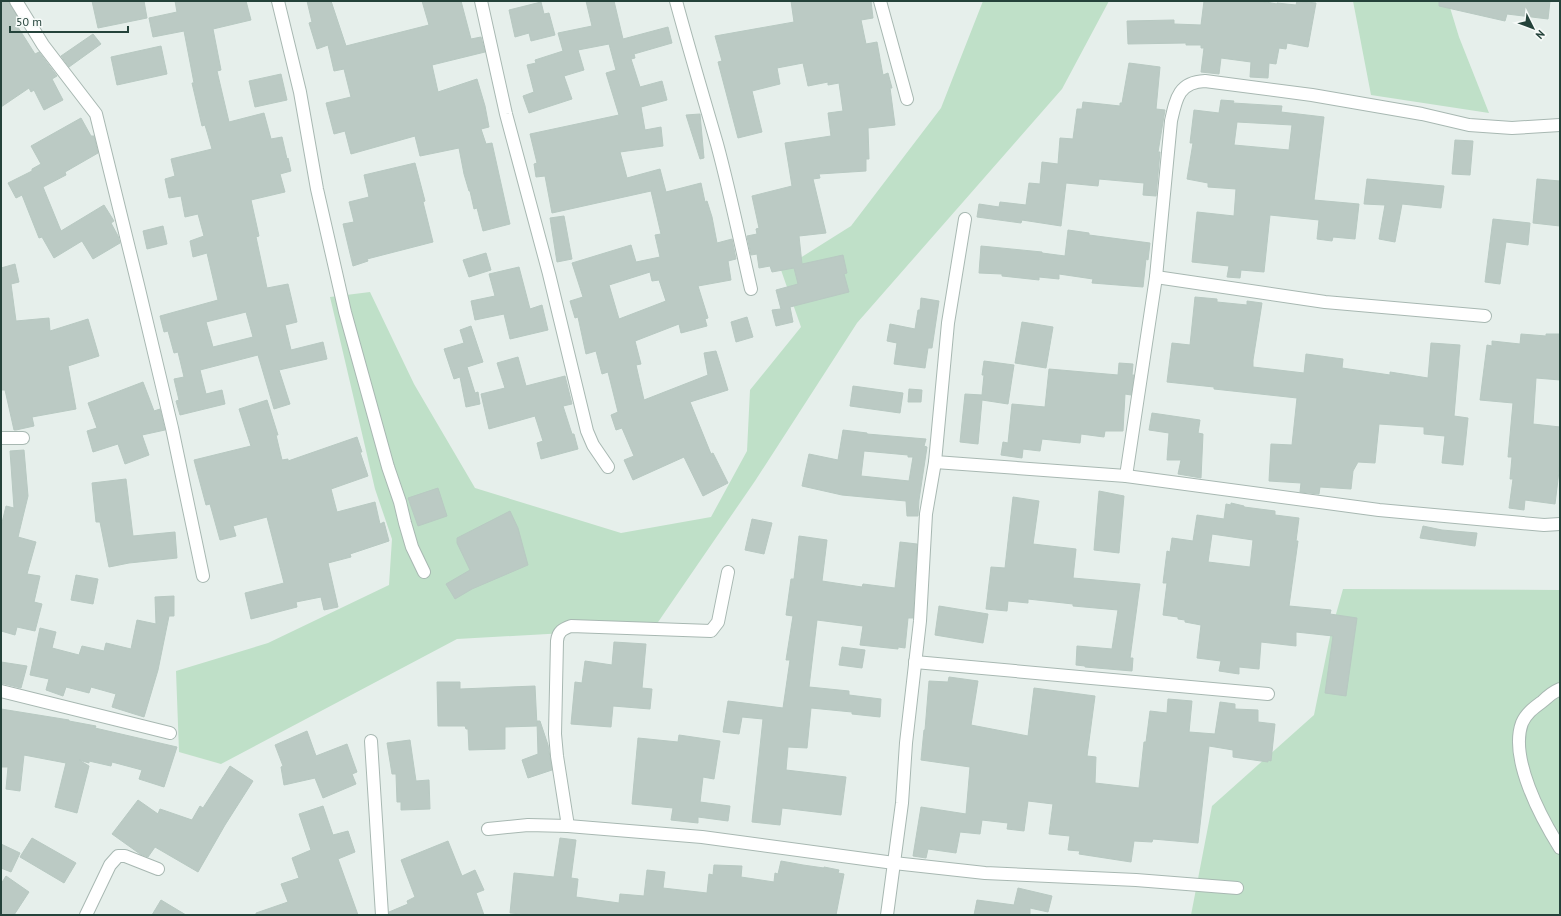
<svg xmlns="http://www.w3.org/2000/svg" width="1561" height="916" viewBox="0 0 1561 916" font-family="'PT Sans',sans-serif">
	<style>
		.green { fill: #bfe0c8 }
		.building { fill: #bbcac4; stroke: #b8c9c2; fill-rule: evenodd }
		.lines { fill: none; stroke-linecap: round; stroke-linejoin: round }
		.minor-casing { stroke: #a8b8b2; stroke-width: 14 }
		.minor { stroke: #fff; stroke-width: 12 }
	</style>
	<rect width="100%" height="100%" fill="#e6efeb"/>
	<g class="green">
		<path d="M983 1H1109L1062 89 857 323 755 481 654 628 457 639 221 764 179 752 176 671 268 643 389 585 392 539 375 489 330 297 370 292 414 384 475 488 621 533 711 517 747 451 750 390 801 327 781 270 851 226 941 108Z"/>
		<path d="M1353 1H1448L1459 37 1489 113 1371 95Z"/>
		<path d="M1343 589 1560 590V915H1191L1212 806 1314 715 1331 632Z"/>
	</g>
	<g class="building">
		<path d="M1 1H8L20 21 16 24 35 54 39 52 57 76 52 79 63 100 44 110 34 90 31 92 29 88 1 107Z"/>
		<path d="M92 1H144L147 18 98 28Z"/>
		<path d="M175 1H246L251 20 213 29 221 70 217 71 229 122 264 113 271 139 282 137 287 159 288 158 291 171 280 174 285 192 251 200 259 236 256 237 267 288 288 284 297 322 285 325 291 350 323 342 327 359 279 370 290 404 274 409 258 355 200 370 206 394 222 390 225 404 180 415 176 401 179 400 174 379 184 377 178 352 174 353 168 331 164 332 160 316 218 300 207 253 193 257 190 241 204 236 198 214 185 217 181 196 169 198 165 179 175 176 171 159 212 149 205 125 202 126 192 83H194L184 31 153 37 149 18 177 12ZM246 312 253 337 213 347 206 322Z"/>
		<path d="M307 1H331L346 46 429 25 422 1H461L471 39 481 37 485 52 432 65 438 92 477 79 485 106 489 127 481 129 486 144 492 143 510 224 483 231 477 208 474 209 470 191H469L464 174 459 148 420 156 415 136 351 154 345 131 334 134 326 103 351 97 344 69 334 71 328 45 317 49 309 23 312 22Z"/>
		<path d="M586 1H614L623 39 668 27 672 43 634 54 635 58 631 59 640 87 662 81 667 100 641 107 645 130 661 127 663 146 620 152 627 178 660 169 666 192 701 183 705 202 707 201 712 217 717 243 732 239 736 259 728 261 731 280 698 286 708 318 705 319 707 326 681 333 679 324 635 341 641 364 636 365 644 400 708 375 704 353 716 351 728 390 690 402 711 454 713 453 728 483 703 496 684 457 633 480 624 460 634 456 622 428 616 430 611 415 618 412 608 372 602 374 596 351 586 354 578 317 575 318 570 301 583 297 572 263 631 245 636 262 660 257 655 235 661 234 651 191 552 213 545 176 536 177 534 164 537 163 530 134 619 115 606 73 616 70 609 44 578 50 584 70 564 76 572 99 529 113 523 96 534 92 527 65 536 63 535 60 563 51 558 33 592 26ZM650 272 652 281 659 280 666 301 619 319 609 285Z"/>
		<path d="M791 1H871L873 18 861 20 866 44 877 42 883 75 888 73 892 88H890L895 125 868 128 869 159H866V171L819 174 820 178 813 179 826 233 799 236 802 264 843 255 847 273 844 274 849 292 790 307 793 322 776 326 772 310 781 309 776 290 798 284 794 268 772 272 770 266 759 268 757 254 751 255 747 236 757 234 756 229 759 228 752 196 792 186 785 143 831 136 828 113 843 111 839 83 828 85V82L808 86 803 63 777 68 780 84 752 91 762 132 738 138 718 62 722 61 715 36 794 22Z"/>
		<path d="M1204 1H1260L1277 4V3L1296 5 1297 1 1316 3 1308 47 1287 43 1286 49 1279 48 1276 64 1269 63 1268 78 1250 77 1251 62 1221 58 1219 74 1201 72 1204 48H1201V45H1186V43L1128 44 1127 21 1174 20V24L1201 25Z"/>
		<path d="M1439 1H1550L1548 19 1507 14 1505 21 1439 6Z"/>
		<path d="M541 2 544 14 549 13 555 35 531 41 529 33 515 37 509 10Z"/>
		<path d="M93 34 101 44 69 67 61 56Z"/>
		<path d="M161 46 167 74 117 85 111 57Z"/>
		<path d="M1129 63 1160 67 1156 109 1165 110 1158 152H1160L1156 196 1143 195 1144 183 1099 179 1098 186 1066 183 1061 226 1022 220 1021 223 977 217 979 204 999 207 1000 202 1026 205 1029 183 1040 184 1042 162 1058 164 1060 138 1073 139 1077 109H1082L1083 102 1120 106V103H1122Z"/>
		<path d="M281 74 287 100 255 107 249 81Z"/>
		<path d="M1221 100 1234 101 1233 103 1282 106 1281 112 1324 117 1314 200 1359 204 1355 239 1333 237 1332 241 1317 239 1319 220 1270 215 1264 272 1241 270 1240 278 1227 277 1229 266 1192 262 1197 212 1234 216 1236 189 1208 187V183L1187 179 1193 143H1190L1194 110 1219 113ZM1237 122 1292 125 1289 150 1234 145Z"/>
		<path d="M700 114 704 158 700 159 686 115Z"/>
		<path d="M81 118 91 136H94L98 153 65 172 66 175 43 187 61 231 104 205 114 221 111 223 118 236 120 243 93 259 82 241 54 258 42 237 39 238 22 195 16 198 8 183 32 171V169L41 164 31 146Z"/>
		<path d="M1455 140 1473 141 1470 175 1452 174Z"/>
		<path d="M415 163 425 201 423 202 433 242 367 259 368 261 353 266 343 224 354 222 349 202 369 197 364 175Z"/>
		<path d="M1367 179 1444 186 1441 208 1402 204 1395 242 1379 239 1385 205 1364 204Z"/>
		<path d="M1537 179 1560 181V226L1533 223Z"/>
		<path d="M564 216 572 259 557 262 550 218Z"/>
		<path d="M1493 219 1530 223 1528 245 1506 242 1500 284 1485 282Z"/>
		<path d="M163 226 167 244 147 249 143 231Z"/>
		<path d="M1068 230 1089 233V235L1150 243 1148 260 1146 259 1143 287 1092 283 1093 279 1059 274V279L1039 277V280L1002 276V274L979 273 981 246 1042 252V253L1065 256Z"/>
		<path d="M486 253 491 270 469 277 463 260Z"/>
		<path d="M15 264 19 282 11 284 16 321 49 318 50 331 88 319 99 356 68 366 76 409 32 417 34 426 16 430H14L5 390H1V268Z"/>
		<path d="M519 267 530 309 542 305 548 330 510 339 504 314 475 320 471 301 495 296 489 274Z"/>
		<path d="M1195 297 1217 299V302L1247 305V301L1262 303 1253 360V367L1304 373 1306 354 1343 359 1342 368 1390 375V372L1428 378 1431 343 1460 345 1454 416 1468 418 1463 465 1442 463 1445 436 1424 434V427L1379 424 1375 463 1358 462 1353 471 1351 489 1320 487 1319 494 1300 492 1301 483 1269 481 1271 444 1292 445 1297 398 1214 389V387L1167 382 1172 343 1190 345Z"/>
		<path d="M921 298 939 301 932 348H928L925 368 894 364 897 343 887 341 890 324 915 329 918 310H920Z"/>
		<path d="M747 317 753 337 736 342 731 322Z"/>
		<path d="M1022 322 1053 327 1046 368 1015 363Z"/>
		<path d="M471 326 483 362 467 367 475 393 478 392 480 404 466 407 460 377 454 379 444 349 464 343 460 330Z"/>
		<path d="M1521 334 1546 336V334H1560V380L1536 378 1533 424 1560 427V463L1555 504 1525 500 1524 510 1509 508 1513 479H1510L1512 457H1508L1513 403 1480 400 1487 345 1492 346V341L1520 344Z"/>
		<path d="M518 357 526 386 565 376 572 404 563 406 572 434H574L578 449 541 459 537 443 543 441 535 416 489 429 481 394 505 388 497 363Z"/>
		<path d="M984 361 1014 365 1008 404 982 400 978 444 960 442 965 394 982 395 984 375H982Z"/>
		<path d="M1119 363 1133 364 1132 375H1134L1131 395 1125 394 1123 431H1105L1104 437 1081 434 1080 443 1042 439 1040 451 1023 449 1022 458 1001 455 1003 442 1008 443 1012 404 1045 407 1049 369 1118 375Z"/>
		<path d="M143 382 154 411 160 409 165 430 142 435 149 455 125 464 118 444 93 452 87 431 97 428 88 403Z"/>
		<path d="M853 386 903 393 900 413 850 406Z"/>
		<path d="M909 389 922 390 921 402H908Z"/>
		<path d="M267 400 278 435H276L282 460 288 459V461L357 437 362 452H360L368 476 331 489 337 512 375 502 380 524 384 522 389 541 350 554 351 557 328 563 338 607 324 610 321 597 296 602 297 607 251 619 245 593 284 583 267 517 233 526 236 536 220 540 210 504 206 505 194 460 251 446 239 409Z"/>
		<path d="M1152 413 1200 420 1198 433 1203 434 1201 478 1178 474 1181 460H1167L1169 433 1149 430Z"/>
		<path d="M843 430 867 433V434L926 439 924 446 927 447 919 500 918 516H907L906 501 842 495 802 486 809 454 838 460ZM864 451 908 455V457H913L909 481 861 476Z"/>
		<path d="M24 450 28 496 18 537 36 542 27 574 40 576 34 602 42 604 35 631 17 627 15 635 1 631V527L6 506 14 508 10 451Z"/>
		<path d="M126 479 133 536 175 532 177 558 129 563 109 567 100 522H96L92 483Z"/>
		<path d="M438 488 447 516 418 526 408 498Z"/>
		<path d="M1099 491 1124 496 1119 553 1094 550Z"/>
		<path d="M1013 497 1039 501 1033 544 1076 549 1073 578 1140 584 1130 658H1133L1132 671 1085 667V666L1076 665 1077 646 1112 649 1118 610 1073 606V604L1028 599V603L1008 601 1007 611 986 609 991 567 1005 568Z"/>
		<path d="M1231 503 1244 506V507L1275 511V515L1299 518 1296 541H1298L1289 606 1331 610 1330 614 1357 618 1346 696 1325 693 1333 636 1296 632V646L1261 642 1259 669 1239 667V674L1219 671 1221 661 1197 658 1201 625 1185 622V620L1178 619V617L1163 615 1167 583H1163L1167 551 1170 552 1172 538 1193 541 1197 515 1224 519 1226 504 1231 505ZM1212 534 1253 540 1250 567 1208 562Z"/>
		<path d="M510 511 518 528 528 565 472 589 455 599 446 584 470 570 457 543V538Z"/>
		<path d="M752 519 772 523 764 554 745 550Z"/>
		<path d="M1423 526 1442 530 1477 533 1475 546 1420 538Z"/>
		<path d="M799 536 827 540 822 581 862 587 863 584 895 588 900 542 917 544 913 618H908L905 648 898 647V649L860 645 863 626 817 620 809 687 849 691V695L881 699 880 717 852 714V712L811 708 807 748 788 747 786 770 846 777 841 815 782 808 780 825 752 822 763 719 742 717 739 734 723 732 728 701 783 708 790 660H786L793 616 786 615 791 579H794Z"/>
		<path d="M76 575 98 579 93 604 71 600Z"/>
		<path d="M174 596V616H169L158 670 144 717 112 707 116 694 91 687 89 693 66 687 63 696 46 690 49 679 30 675 40 628 56 632 52 648 79 655 82 646 104 651 106 643 131 649 137 620 156 624 155 597Z"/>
		<path d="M939 606 988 614 983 643 935 635Z"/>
		<path d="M614 642 646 644 642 688 652 689 650 709 613 706 611 727 571 724 575 682 582 683 585 661 612 665Z"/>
		<path d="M842 647 865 650 862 668 839 665Z"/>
		<path d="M1 662 27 666 21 688 1 683Z"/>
		<path d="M949 677 978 681 971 725 1028 736 1034 688 1095 696 1087 756 1096 757 1095 783 1139 788 1144 742H1146L1150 711 1167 713 1168 699 1192 701 1189 732 1215 734 1220 702 1235 704V709L1258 710V722L1275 724 1271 761 1268 760V762L1233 757V750L1209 746 1198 843 1153 839 1152 842 1134 841 1131 862 1079 854 1080 851 1068 850 1070 836 1049 834 1053 804 1028 801 1024 831 1007 829 1008 823 982 820 980 834 960 832 956 853 928 849 926 858 913 856 921 807 966 814 970 767 921 760 924 730H925L929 681 948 682Z"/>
		<path d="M437 682H460V689L535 686 537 726 505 727V749L469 750 468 729H466L465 726H438Z"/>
		<path d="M1 709 69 720V721L96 726 95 728 177 747 164 787 139 779 142 770 112 762 111 766 89 761V763L79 760 89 766 77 813 55 807 66 763 24 755 20 791 6 789 8 767H1Z"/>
		<path d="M537 721H540L548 745 552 770 528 778 522 760 538 754Z"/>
		<path d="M307 731 316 756 347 744 357 772 352 774 356 784 323 798 315 778 284 785 281 767 283 766 275 745Z"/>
		<path d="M679 735 720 741 714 779 703 777 700 802 730 806 728 821 698 817V823L671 820 673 808 632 804 638 738 678 742Z"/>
		<path d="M410 740 416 781 429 780 430 809 401 810V802H397L396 774H392L387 743Z"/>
		<path d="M230 766 253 781 225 825 198 872 155 847 148 857 140 854 112 834 138 800 158 814 160 809 192 820 200 806 203 808Z"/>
		<path d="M323 806 333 835 348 831 355 852 338 859 358 915H256V913L288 902 281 884 299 878 292 858 311 850 299 814Z"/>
		<path d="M32 838 76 863 64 883 20 857Z"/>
		<path d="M560 838 576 840 571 878 578 879 576 897 619 903 620 894 644 896 647 870 665 872 663 888 707 893 709 874 713 875 714 865 742 866 741 877 774 882 775 873 778 874 781 861 803 865 824 868V867L839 870 838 873 844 874 836 915H534L510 913 514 873 554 877Z"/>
		<path d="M448 841 462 876 475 870 484 890 476 893 484 915H389V912L408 904 407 901 415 897 401 860Z"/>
		<path d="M1 844 20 853 11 872 1 868Z"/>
		<path d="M6 876 29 892 14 915H1V884Z"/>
		<path d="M1018 888 1052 896 1048 912 1030 908V915H974L977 900 1014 905Z"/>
		<path d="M161 900 186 915H152Z"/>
	</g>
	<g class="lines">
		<g class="minor-casing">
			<g id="minor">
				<path d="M16 1 43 45 96 114 138 285 172 428 203 576"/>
				<path d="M278 1 300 92 317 189 345 312 388 467 400 502 405 523 412 547 424 572"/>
				<path d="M481 1 506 114 549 274 587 431 593 445 608 467"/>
				<path d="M676 1C689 49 703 96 717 144 730 192 740 241 751 289"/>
				<path d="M880 1 907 99"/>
				<path d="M1156 277 1325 302 1485 316"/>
				<path d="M1 438H23"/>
				<path d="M935 462 1126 476 1379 510 1544 525 1560 524"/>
				<path d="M1126 476 1156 277 1171 121C1176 98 1179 82 1205 81L1312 95 1422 114 1469 125 1512 128 1560 125"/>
				<path d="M915 662 1268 694"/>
				<path d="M1560 689C1553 692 1548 696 1543 701 1535 707 1526 713 1522 723 1509 758 1541 818 1560 848"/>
				<path d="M1 691 170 733"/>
				<path d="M371 741 382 915"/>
				<path d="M568 826 702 837 894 863 985 873 1136 880 1237 888"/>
				<path d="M488 829 528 825 568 826 557 756 555 734 557 641C558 631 563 629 571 626L711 631 718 622 728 572"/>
				<path d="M86 915 110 865 118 856H125L158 869"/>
				<path d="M887 915 902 803 906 743 920 621 926 514 935 462 948 323 965 219"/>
			</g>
		</g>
		<use href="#minor" class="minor"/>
	</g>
	<rect width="1561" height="916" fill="none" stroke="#24423a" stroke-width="4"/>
	<g transform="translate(1533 28) rotate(132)" stroke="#f7fbf9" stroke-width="3" paint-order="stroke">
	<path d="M0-3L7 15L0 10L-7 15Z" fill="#24423a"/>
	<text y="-6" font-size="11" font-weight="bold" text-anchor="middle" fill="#24423a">N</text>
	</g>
	<path d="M10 26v6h118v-6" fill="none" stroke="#24423a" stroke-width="2"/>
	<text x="16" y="26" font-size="12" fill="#24423a" stroke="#f7fbf9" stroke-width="3" paint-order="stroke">50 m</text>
</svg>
